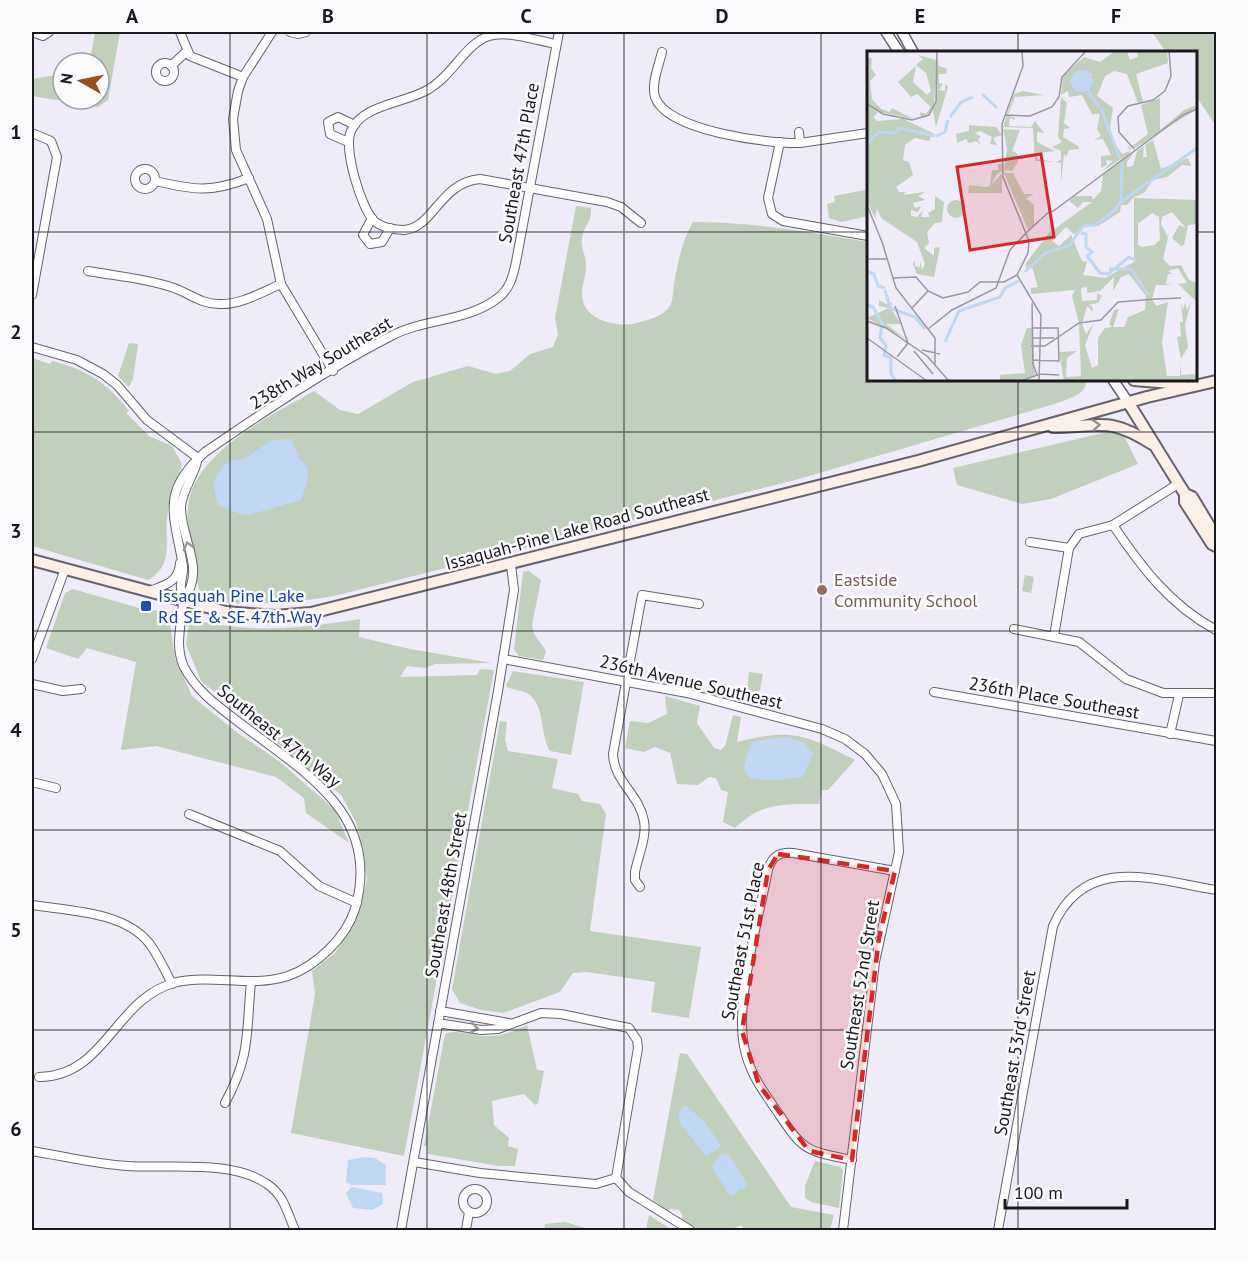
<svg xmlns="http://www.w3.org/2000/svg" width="1248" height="1262" viewBox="0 0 1248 1262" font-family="'PT Sans',sans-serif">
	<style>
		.green { fill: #c1cfbd }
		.water { fill: #bfd7f2 }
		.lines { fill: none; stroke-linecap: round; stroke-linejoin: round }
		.minor-casing { stroke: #66626e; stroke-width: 10 }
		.tertiary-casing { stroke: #66626e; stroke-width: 12 }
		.secondary-casing { stroke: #66626e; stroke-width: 14 }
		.minor { stroke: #fff; stroke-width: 8 }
		.tertiary { stroke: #fff; stroke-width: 9 }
		.secondary { stroke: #fcefe7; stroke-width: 10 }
		.oneway { stroke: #968e8c }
		.oneway2 { stroke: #989799 }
		.marked { fill: #d62828; fill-opacity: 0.2; stroke: #d62828; stroke-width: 4.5; stroke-dasharray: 12 8; stroke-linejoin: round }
		.grid { fill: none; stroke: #1a181d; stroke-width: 1.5; stroke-opacity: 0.55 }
		.education-dot { fill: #8d6e63; stroke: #fbfafd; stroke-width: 2 }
		.transit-dot { fill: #1a4fb4; stroke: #fbfafd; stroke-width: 2 }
		.labels { text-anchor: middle; stroke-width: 5; stroke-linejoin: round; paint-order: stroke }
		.street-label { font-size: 18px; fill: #1a181d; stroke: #fbfafd }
		.education-label { font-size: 18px; fill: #785e54; stroke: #fbfafd; text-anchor: start }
		.transit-label { font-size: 18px; fill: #164399; stroke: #fbfafd; text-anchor: start }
		.inset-river { fill: none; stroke: #bfd7f2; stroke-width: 3 }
		.inset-road { fill: none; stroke: #9a97a1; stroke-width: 1.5 }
		.view { fill: #d62828; fill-opacity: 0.15; stroke: #d62828; stroke-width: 3 }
		.inset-edge { fill: none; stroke: #1a181d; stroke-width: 3 }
		.neatline { fill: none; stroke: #1a181d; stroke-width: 2 }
		.grid-label { font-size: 20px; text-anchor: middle; font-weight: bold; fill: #1a181d }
	</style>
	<rect width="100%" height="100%" fill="#efebf9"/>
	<g class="green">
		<path d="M95 32H120L108 100 98 107 32 96V79L63 74V99H99V63H83L91 55Z"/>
		<path d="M1152 32H1216V126L1196 96V52H1166Z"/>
		<path d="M865 190 868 216 841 222 829 218 827 204 835 202 834 196Z"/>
		<path d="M576 206 591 208C592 222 584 225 582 238 580 248 586 255 586 264 587 275 581 286 582 296 584 321 618 328 637 323 648 320 664 316 670 306 673 301 673 290 674 284 678 262 682 241 693 222 752 222 810 232 868 242V380H1086C1087 394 1072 397 1061 402L799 479 334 596C303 601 225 612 200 594 194 566 186 537 188 508 191 454 272 415 314 391L340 410 358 414 413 382 468 366 496 374 510 371 530 354 553 347 558 334 555 318Z"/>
		<path d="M129 343 138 344 133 379 129 387 118 376Z"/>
		<path d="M32 358 50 364 52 361C85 369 108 383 129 411L126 413 149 436 172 446 182 464C178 480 171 495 168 511 163 537 176 564 148 580L32 546Z"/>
		<path d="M1111 431 1124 436 1138 464 1051 499 1022 504 957 485 953 468Z"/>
		<path d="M529 571 541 580 532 625 534 634 546 651 543 660 519 656 514 649 523 572Z"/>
		<path d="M1025 575 1034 577 1031 593 1022 591Z"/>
		<path d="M73 589 146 610 168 611 175 658 192 696 235 731 280 762 335 810 349 843 306 813 304 798 276 777 156 746 121 750 136 662 87 648 78 659 46 648 65 593Z"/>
		<path d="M190 619C256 634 294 629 360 619L359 637 410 649 492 663 435 664 425 668 407 666 400 677 477 675 480 669 494 670 404 1156 291 1133 315 994 312 971 335 953 357 919 367 880 363 847 356 822 341 795 201 681 186 644Z"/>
		<path d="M513 671 584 682 571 755 550 751C540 735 545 711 532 697 525 689 514 692 506 686Z"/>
		<path d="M749 672 763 674 760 690 755 695 747 690Z"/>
		<path d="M665 696 700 706 697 723 714 748 721 750 725 746 733 715 741 717 737 742C793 728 804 734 855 760L828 790H822L819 804C783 804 762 802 735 828L723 822 728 792 721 790 716 778 709 777 698 785 677 784 670 753 655 747 644 752 625 748 630 721 648 723 667 714Z"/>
		<path d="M500 721 507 722 505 740 508 751 558 759 552 788 578 794 582 801 600 804 606 814 590 931 701 947 689 1018 651 1012 655 982 587 972 573 973 560 992 503 1013 481 1010 460 1003 452 989Z"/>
		<path d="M527 1025 537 1070 544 1071 538 1103 535 1105 524 1094 492 1101 494 1125 509 1138 508 1146 518 1149 515 1166H499L428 1154 427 1146H424L445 1034C458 1028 475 1037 489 1036 503 1036 514 1031 527 1025Z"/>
		<path d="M680 1053 687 1054 791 1207 834 1215 830 1230H745L741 1225 731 1230H698L681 1219 683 1216 679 1210 671 1209 668 1211 653 1200Z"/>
		<path d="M815 1161 840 1167 843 1170 839 1208 811 1202 805 1198V1186Z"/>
		<path d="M649 1215 672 1230H646Z"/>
		<path d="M565 1222 592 1230H544L545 1224Z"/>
	</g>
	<g class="water">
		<path d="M291 439 299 458 308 468 307 483 301 500 245 516 218 505 213 485 221 468 230 460 244 459 272 440Z"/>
		<path d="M786 737 803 742 813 753 803 777 778 780 752 779 747 775 744 767 751 742Z"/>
		<path d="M685 1105 705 1122 721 1146 706 1157 678 1120 680 1109Z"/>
		<path d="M721 1154 729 1155 747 1183 744 1189H740L733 1196 729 1195 712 1167Z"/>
		<path d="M365 1157 375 1158 386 1165V1185H351L346 1182 348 1160Z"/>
		<path d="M352 1187 382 1193 383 1204 372 1210 353 1208 346 1193Z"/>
	</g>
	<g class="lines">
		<g class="minor-casing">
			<g id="minor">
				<path d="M32 32 43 36 49 32"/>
				<path d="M180 32 190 56 243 77"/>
				<path d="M272 32 243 77 238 91 233 119 236 150 267 219 281 284 333 371"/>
				<path d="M290 32 298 34 306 32"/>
				<path d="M556 44C537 41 508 30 489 36 465 44 453 75 429 89 407 103 362 104 351 131 343 148 361 208 374 221 381 227 394 230 404 230 434 228 439 183 480 179L607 202 621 207 641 223"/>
				<path d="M662 52C659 65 651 84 655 97 666 131 769 144 800 143L799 132"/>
				<circle cx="165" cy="72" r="9"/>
				<path d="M171 66 186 52"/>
				<path d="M32 133 51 141 57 157 32 295"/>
				<path d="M348 142 330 134 328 122 338 117 355 125"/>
				<path d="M780 142 768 198 772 214 783 221 868 236"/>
				<path d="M800 143 868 133"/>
				<circle cx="145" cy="179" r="10"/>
				<path d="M155 181C194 190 211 193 249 178"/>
				<path d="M372 218 363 235 370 244 382 242 390 228"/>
				<path d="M88 271C115 276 145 278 171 287 188 292 200 304 219 304 241 305 262 292 281 284"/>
				<path d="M32 347 77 360 103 374 117 385 147 420 198 458"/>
				<path d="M1113 525C1142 568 1170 605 1216 630"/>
				<path d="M1030 542 1069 548 1079 534 1113 525 1178 484"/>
				<path d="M150 591C165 585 179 582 180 563"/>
				<path d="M183 601C207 568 181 542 181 507 182 490 195 475 198 458"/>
				<path d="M1014 629 1079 642 1126 679 1163 693H1216"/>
				<path d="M1054 636 1069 548"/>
				<path d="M32 659 65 569"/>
				<path d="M503 659 687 693 822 729 845 739 865 754 882 774 896 804 899 852 875 962 843 1230"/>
				<path d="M32 684 63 691 81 689"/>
				<path d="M934 692 1216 741"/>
				<path d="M1170 734 1179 695"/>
				<path d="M32 782 56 788"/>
				<path d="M189 814 280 851 319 886 357 903"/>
				<path d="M640 887 635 880V872C638 856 647 837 644 821 640 795 614 782 613 754L642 595 699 604"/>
				<path d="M32 905C69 911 123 911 149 943 158 955 165 970 172 984"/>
				<path d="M440 1011 509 1023"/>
				<path d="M438 1023 481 1030 498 1029 541 1013 561 1014 629 1028 637 1040 638 1048 616 1178"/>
				<path d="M39 1077C107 1076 114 998 177 982 214 974 251 988 288 976 316 966 346 938 355 909 383 812 300 770 236 720 215 704 196 690 184 667 174 645 182 624 183 602 183 598 181 593 181 589 180 581 184 574 183 566 174 514 160 492 205 452 265 411 327 369 391 336 425 318 467 322 498 298 510 289 513 276 516 262L559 32"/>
				<path d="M225 1103C251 1055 246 1033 251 982"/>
				<path d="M32 1151C63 1156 95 1164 127 1166 167 1169 232 1159 267 1184 285 1196 287 1213 295 1230"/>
				<path d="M852 1160C800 1150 803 1149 774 1107 760 1087 748 1069 744 1046 735 1001 759 917 768 870 772 856 779 852 793 853L895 871"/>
				<path d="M414 1162 480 1173 596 1184 616 1178"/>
				<path d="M616 1178 629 1192 690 1230"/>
				<circle cx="475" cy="1201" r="12"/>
				<path d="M401 1230 498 691 514 590 511 565"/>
				<path d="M466 1230 469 1212"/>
				<path d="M998 1230 1053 926C1085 853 1155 880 1216 890"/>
			</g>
		</g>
		<g class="tertiary-casing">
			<g id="tertiary">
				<path d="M886 32 899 52"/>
				<path d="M902 32 913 52"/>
				<path d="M1113 380 1128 402"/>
			</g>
		</g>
		<g class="secondary-casing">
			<g id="secondary">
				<path d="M1134 380 1183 384"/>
				<path d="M1128 402 1185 494V502L1212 544 1216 546"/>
				<path d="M1053 427C1100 427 1109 416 1152 444"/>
				<path d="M1185 494 1192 497 1216 537"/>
				<path d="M32 560 226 612 275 616 311 613 918 461 1147 397 1216 381"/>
			</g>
		</g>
		<use href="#minor" class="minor"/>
		<use href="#tertiary" class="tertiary"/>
		<use href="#secondary" class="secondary"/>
	</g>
	<defs><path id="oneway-chevron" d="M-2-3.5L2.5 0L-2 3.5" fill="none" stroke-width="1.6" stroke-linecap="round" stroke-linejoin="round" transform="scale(1.5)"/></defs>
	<use class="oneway" href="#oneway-chevron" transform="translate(1096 425) rotate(-5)"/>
	<g class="oneway2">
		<use href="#oneway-chevron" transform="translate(188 546) rotate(-105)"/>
		<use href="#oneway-chevron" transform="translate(474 1028) rotate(7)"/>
	</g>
	<path class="marked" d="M778 854 895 871 879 938 852 1160 809 1151 759 1085 742 1031 768 870Z"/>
	<path class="grid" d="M230 32V1230M427 32V1230M624 32V1230M821 32V1230M1018 32V52M32 232H868M1196 232H1216M1018 380V1230M32 432H1216M32 631H1216M32 830H1216M32 1030H1216"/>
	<circle class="education-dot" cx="822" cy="590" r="6"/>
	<rect class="transit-dot" x="140" y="600" width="12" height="12" rx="3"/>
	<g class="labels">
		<g class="street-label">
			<text transform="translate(519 163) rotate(-80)" y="6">Southeast 47th Place</text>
			<text transform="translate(321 363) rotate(-31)" y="6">238th Way Southeast</text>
			<text transform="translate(577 529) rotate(-15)" y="6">Issaquah-Pine Lake Road Southeast</text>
			<text transform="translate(691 682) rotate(13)" y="6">236th Avenue Southeast</text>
			<text transform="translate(1054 698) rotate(10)" y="6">236th Place Southeast</text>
			<text transform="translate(279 736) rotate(39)" y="6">Southeast 47th Way</text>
			<text transform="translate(446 895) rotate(-80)" y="6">Southeast 48th Street</text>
			<text transform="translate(743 941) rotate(-79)" y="6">Southeast 51st Place</text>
			<text transform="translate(860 985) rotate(-81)" y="6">Southeast 52nd Street</text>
			<text transform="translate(1015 1053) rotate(-80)" y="6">Southeast 53rd Street</text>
		</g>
		<g class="education-label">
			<text x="834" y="586">Eastside<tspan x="834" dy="21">Community School</tspan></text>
		</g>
		<g class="transit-label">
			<text x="158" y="602">Issaquah Pine Lake<tspan x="158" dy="21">Rd SE &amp; SE 47th Way</tspan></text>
		</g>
	</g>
	<g transform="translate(867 51)">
		<rect width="330" height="330" fill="#efebf9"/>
		<path d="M248 0H260L263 9 271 6 270 0H300L301 12 269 23 276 51 271 52 260 23 247 20 238 25 230 45 246 57 243 76 246 90 255 103 263 100 260 93 264 98 262 103 234 121 246 110 239 109 240 114 234 117V105L244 104 236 88 227 89 234 85 230 78 233 63H225L215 44 202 46 201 40 194 44 196 25 217 6 233 11ZM213 20 225 23 217 39 203 31ZM51 4 69 9V49L63 62 54 66 53 61 59 63 64 56 50 43 44 46 31 31 49 15 46 31 60 44 64 40 59 22 49 14 56 8ZM0 7H5L4 17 9 24 3 30 5 48 14 58 22 61 25 57 46 68 13 61 0 52ZM71 8 72 15 80 18 79 23H72V32L76 33 72 39 78 40V33L81 36 69 76 66 60ZM156 40 177 44 148 46 141 64 146 66 148 67V69L143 67 142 75 164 76 168 70 177 82 170 81V91L188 100 170 102V108L187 111 168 110 166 77 136 76 147 43ZM194 46 200 52 197 72 203 77 197 78 196 86 211 95 212 98 202 99 199 106 197 103 194 132V112L189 111 194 109V100L185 96 195 91 191 86ZM293 47V79L317 59 330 54V58L268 97 265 95 281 83 274 54ZM0 54 11 62 6 66 10 70 36 68 66 82 62 90 48 87 38 94 36 109 42 111 46 124 29 136 32 141H39L36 144 58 141 51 145 58 149 46 152 48 157 54 155 51 161 44 159V165L50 166 56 159 54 166H63L61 162 68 158V145L77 151 75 171 68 172 60 181 62 192 57 197 67 205V197L73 196 67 226 50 223 46 213 48 209V215L53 216V210L55 219 58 213 50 191 14 167 10 157 8 167 1 152ZM102 74 129 76 135 84 126 87 130 94 123 93 125 86 113 80 108 82 114 86 111 88 114 94 109 90 102 92 99 88 90 92 89 83 102 80ZM136 78 153 79 145 100 150 102 151 111 145 120 137 119 140 98ZM286 89 294 118 321 107 324 115 315 114 300 126 286 129 277 142 267 146 260 154H254L253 161 231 175H220L207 183 199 176 185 190 192 195 204 184 215 210 220 211 216 224 238 227 267 211V147L330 149V173L321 174 317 194 314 195 305 187 312 174 319 177 305 161 295 166 294 173 301 186 296 208 303 215 314 214 322 229 330 232V251L311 233 320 232 311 217 301 220 305 223H301L299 233 306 234H289L285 248 289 255 301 251 295 291 300 325H313V312L314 324 328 323 330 330H197L192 301 210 300 200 307 199 326 214 325 212 273 215 272 219 283 227 272 218 294 225 317 231 314V287L238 277 245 276 242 273 247 259 252 258 246 276H257L261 266 278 259 279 245 262 223 254 226 246 240 247 226 233 240 220 242V236L214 237 215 250 230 249V242L235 245 231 252 221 254 225 255 226 261 220 255 216 270 212 272 205 245 208 239 164 243V237L171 236 165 216 159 217V212L182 182 225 151H216L211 157 202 150 208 145H225L226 149 234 140 236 124 267 101 260 111V116L266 115 270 100 277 95 276 106H280L278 94ZM285 162 292 166 293 189 287 194 275 196 271 194V173ZM131 113H135V120L130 123 124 134 135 122V142H101L102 134 119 136 123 135 125 119H131ZM137 122H146L157 143H167L159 147 167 154V174L161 179ZM80 158a9 9 0 1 1 18 0a9 9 0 1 1-18 0ZM12 249 21 254 25 251 24 258 34 273H19L39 288 0 267 22 257 12 255ZM324 251 318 274 321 296 314 308 310 286 314 285 313 271H316L314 252 316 259 318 252 320 259ZM160 277H165L168 324 154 330H133V324L158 322 154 294Z" fill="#c1cfbd" fill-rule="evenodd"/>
		<path d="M204 30a11 11 0 1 1 22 0a11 11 0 1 1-22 0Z" fill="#bfd7f2"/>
		<path class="inset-river" d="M221 40 232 56M115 43 130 57M234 57 253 108M83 66 94 51 106 46M69 85 78 81 81 69M0 92 12 81 27 82 33 77 68 85M255 150 330 97M214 182 219 183V196L225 201 220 205 233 222 241 223 262 206 270 210M242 218H264L282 245M0 220 7 223 11 235 18 237M158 221 178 202 202 195 216 175 228 174 247 160 254 150 255 111M18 239 23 257 48 266 58 278M0 254 6 256 15 272 13 287 19 294 17 304 24 307V323L29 330M78 291 92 260 133 246 138 237 152 230"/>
		<path class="inset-road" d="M155 0 156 15 135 73 136 126 162 190 161 202 150 224 174 264 172 330M0 53 16 63 45 69 62 64 69 50 70 0M138 64 163 65 185 56 192 46 195 26 219 0M267 98 252 81 251 66 261 55 286 49 298 40 304 25 302 0M0 154 17 196M185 161 316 64 330 58M159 182 184 159M16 194 29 237 68 287V314M0 208H21M26 227 49 226 61 240 76 247 101 241 113 231H137L150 224M289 248 314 247M165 252 166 313 170 324M28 255 41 292 30 306M45 257 61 240M0 270 19 277 60 305 82 330M61 278 85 259 129 237 143 199 159 182M0 287 60 330M166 287H187M164 295H178L212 272 234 269 251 251 289 248M55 299 73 303M47 300 66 323M166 309 192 310 191 277H166M154 330 173 323 192 324"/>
		<path class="view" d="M174 103 187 186 103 199 90 116Z"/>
		<rect width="330" height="330" class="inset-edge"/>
	</g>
	<rect width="1248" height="1262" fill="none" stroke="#fbfafd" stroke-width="66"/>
	<g transform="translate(81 81) rotate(279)"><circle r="28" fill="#fbfafd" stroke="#a1a0a3" stroke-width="1.5"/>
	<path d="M0-4.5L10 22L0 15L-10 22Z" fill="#935022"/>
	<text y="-9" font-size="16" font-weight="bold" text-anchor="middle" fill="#1a181d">N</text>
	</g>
	<path d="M1005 1199v9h122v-9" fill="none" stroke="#1a181d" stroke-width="3"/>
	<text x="1014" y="1199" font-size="18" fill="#1a181d" stroke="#fbfafd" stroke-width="4.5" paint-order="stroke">100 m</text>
	<rect x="33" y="33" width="1182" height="1196" class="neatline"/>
	<g class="grid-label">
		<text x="132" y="23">A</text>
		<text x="328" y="23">B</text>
		<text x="526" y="23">C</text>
		<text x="722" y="23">D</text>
		<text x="920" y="23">E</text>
		<text x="1116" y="23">F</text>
		<text x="16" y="139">1</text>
		<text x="16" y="339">2</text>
		<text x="16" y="538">3</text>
		<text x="16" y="737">4</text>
		<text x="16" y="937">5</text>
		<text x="16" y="1136">6</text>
	</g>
</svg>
